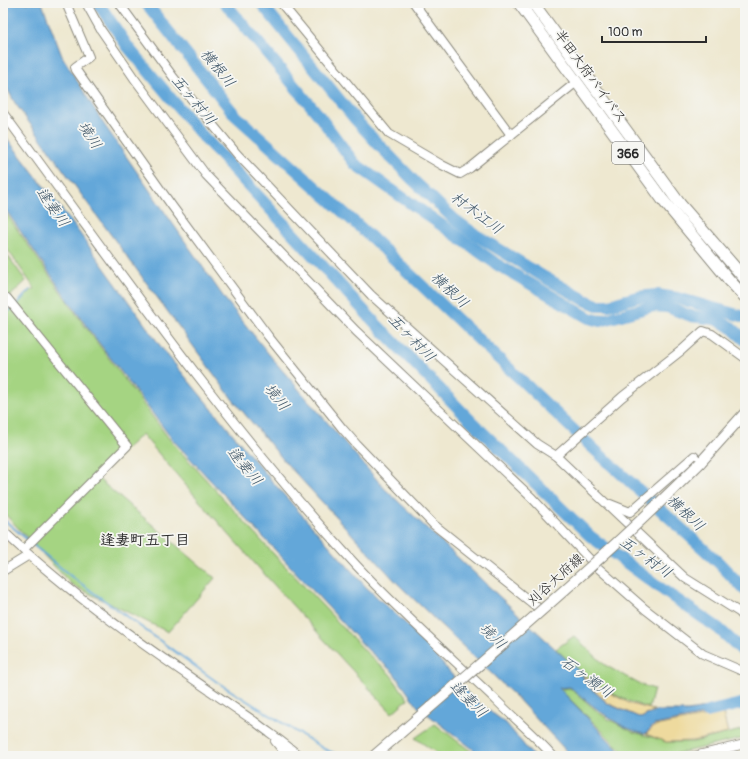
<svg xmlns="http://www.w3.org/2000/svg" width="748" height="759" viewBox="0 0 748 759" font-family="Pangolin,'Klee One',sans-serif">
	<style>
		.green { fill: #a5d482; stroke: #688056 }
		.sand { fill: #eeda9e; stroke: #8c8264 }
		.water { fill: #64a7d9; stroke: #486982 }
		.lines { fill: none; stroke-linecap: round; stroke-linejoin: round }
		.stream { stroke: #64a7d9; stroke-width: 2 }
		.river { stroke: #64a7d9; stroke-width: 12 }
		.minor-casing { stroke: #8c8a7e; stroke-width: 10 }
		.major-casing { stroke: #8c8a7e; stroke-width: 12 }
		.highway-casing { stroke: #8c8a7e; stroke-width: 13 }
		.minor { stroke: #fff; stroke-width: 8 }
		.major { stroke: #fff; stroke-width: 10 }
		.highway { stroke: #fff; stroke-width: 11 }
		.major-bridge-casing { stroke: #8c8a7e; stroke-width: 12; stroke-linecap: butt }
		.major-bridge { stroke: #fff; stroke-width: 10 }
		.labels { text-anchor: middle; stroke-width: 3.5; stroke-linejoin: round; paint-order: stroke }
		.shield { fill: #f6f6f2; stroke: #686867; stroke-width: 1 }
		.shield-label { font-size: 13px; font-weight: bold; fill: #2b2b2b }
		.street-label { font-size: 14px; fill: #2b2b2b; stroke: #f6f6f2 }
		.water-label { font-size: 15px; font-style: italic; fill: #3f5668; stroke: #f6f6f2 }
		.neighbourhood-label { font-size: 15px; font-weight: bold; fill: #2b2b2b; stroke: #f6f6f2 }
	</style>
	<rect width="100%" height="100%" fill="#f6f6f2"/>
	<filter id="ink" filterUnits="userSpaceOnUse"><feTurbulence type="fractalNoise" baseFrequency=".025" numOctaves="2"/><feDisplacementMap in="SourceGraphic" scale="8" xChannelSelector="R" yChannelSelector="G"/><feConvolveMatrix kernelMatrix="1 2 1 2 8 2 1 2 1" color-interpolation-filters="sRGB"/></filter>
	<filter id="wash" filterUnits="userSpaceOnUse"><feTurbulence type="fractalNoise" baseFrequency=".012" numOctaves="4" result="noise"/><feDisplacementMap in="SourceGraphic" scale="16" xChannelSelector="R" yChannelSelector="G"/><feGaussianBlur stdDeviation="0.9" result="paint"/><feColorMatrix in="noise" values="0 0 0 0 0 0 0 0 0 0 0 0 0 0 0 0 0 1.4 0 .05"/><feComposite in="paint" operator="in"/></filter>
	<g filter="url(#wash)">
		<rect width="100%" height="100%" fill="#eee8d0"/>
		<g class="green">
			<path d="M3 209 84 325 170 440 270 550 367 653 390 674 408 699 392 713C307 622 222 529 142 434L96 477 215 578 168 632 72 585 3 512V316L33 289H35L3 243Z"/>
			<path d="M3 249 26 281 3 303Z"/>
			<path d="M574 636 605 665 639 684 654 689 649 708C609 697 586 677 556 649Z"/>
			<path d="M570 688 598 712 608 719 633 732 655 738 666 742H693L745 729V738L666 756H624L625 754 560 689Z"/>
			<path d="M435 724 477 756H441L415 738Z"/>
		</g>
		<g class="sand">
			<path d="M583 675 606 691 631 704 654 710 641 718 608 703 587 683Z"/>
			<path d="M723 713 728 733 693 741 666 742 646 734 655 726Z"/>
		</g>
		<g class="water">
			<path d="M3 3H42L62 56 103 123 225 299 276 363 385 489 581 673 586 684 608 704 641 718 655 711H688L722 705 723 711 654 725 645 734C616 727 593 706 570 687L559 688 623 755 622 756H571L516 697 398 584 286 463 233 400 83 197 15 103 3 81Z"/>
			<path d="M3 131 9 141 73 224 164 351 270 479 366 587 416 633 472 698 506 723 533 756H482L418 707 393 672 368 650 172 439 87 327 3 206Z"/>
		</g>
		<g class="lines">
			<g class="stream">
				<path d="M16 305 30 290"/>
				<path d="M3 316 12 308"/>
				<path d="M3 519 29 541"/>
				<path d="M32 544 72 577 217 682 324 749 341 756"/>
			</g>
			<g class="river">
				<path d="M98 3 128 47 199 132 378 326 472 422 590 536 670 595 718 628 745 653"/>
				<path d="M146 3 235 115 372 238 583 439 719 563 745 590"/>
				<path d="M225 3 317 113 355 164 498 265 589 318 600 321 653 306 667 307 691 316 715 319 731 327 745 340"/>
				<path d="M261 3 355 119 377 143 414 181 454 219 476 235 544 277 585 300 597 305H609L637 297 657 295 677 298 745 317"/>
				<path d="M707 712 745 703"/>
			</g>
		</g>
	</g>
	<g filter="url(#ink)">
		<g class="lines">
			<g class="minor-casing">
				<g id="minor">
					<path d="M66 3 89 57 75 67 76 70 172 206 268 336 342 428 357 445 433 524 542 611"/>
					<path d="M86 3 101 30 134 78 206 175 356 331 532 498 596 566 645 609 703 654 740 670H745"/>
					<path d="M119 3 174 78 237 154 371 295 537 444 556 456 685 578 739 612 745 618"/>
					<path d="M281 3 389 134 442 165 460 174 470 168 574 84 575 80"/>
					<path d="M414 3 511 135"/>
					<path d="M3 113C117 267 226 425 357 566 402 614 451 657 498 702 516 720 536 737 553 756"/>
					<path d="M3 302 7 298 127 446 23 550"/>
					<path d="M556 456 622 397 682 350 703 331 712 334 745 358"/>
					<path d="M610 504 630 512 694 456 700 463"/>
					<path d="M3 531C80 604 168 662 254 721 269 733 285 743 299 756"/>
					<path d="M3 571 29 555"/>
					<path d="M275 741 287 756"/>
					<path d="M694 756 745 744"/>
				</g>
			</g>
			<g class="major-casing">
				<path id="major" d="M700 463 745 413"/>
			</g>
			<g class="highway-casing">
				<g id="highway">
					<path d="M519 3 662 199 730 281 745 297"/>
					<path d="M533 3 680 204 745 279"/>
				</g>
			</g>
			<use href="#minor" class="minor"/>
			<use href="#major" class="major"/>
			<use href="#highway" class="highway"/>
			<g class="major-bridge-casing">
				<path id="major-bridge" d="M374 756C484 660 597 566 700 463"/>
			</g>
			<use href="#major-bridge" class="major-bridge"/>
		</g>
	</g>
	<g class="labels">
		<rect class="shield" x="612" y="142" width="32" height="22" rx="3"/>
		<g class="shield-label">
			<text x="628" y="158">366</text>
		</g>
		<g class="street-label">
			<text transform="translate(591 76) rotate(54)" y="5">半田大府パイパス</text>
			<text transform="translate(555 579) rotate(-42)" y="5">刈谷大府線</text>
		</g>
		<g class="water-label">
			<text transform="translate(218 68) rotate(51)" y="5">横根川</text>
			<text transform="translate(194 100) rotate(50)" y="5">五ヶ村川</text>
			<text transform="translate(90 135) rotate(57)" y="5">境川</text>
			<text transform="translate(53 207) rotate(55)" y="5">逢妻川</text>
			<text transform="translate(477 213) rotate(37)" y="5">村木江川</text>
			<text transform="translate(450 290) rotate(43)" y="5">横根川</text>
			<text transform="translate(412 338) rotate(46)" y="5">五ヶ村川</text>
			<text transform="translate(277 397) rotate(51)" y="5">境川</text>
			<text transform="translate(245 466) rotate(50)" y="5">逢妻川</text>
			<text transform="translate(686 513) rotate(43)" y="5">横根川</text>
			<text transform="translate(646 557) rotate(36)" y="5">五ヶ村川</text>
			<text transform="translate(493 636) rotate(45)" y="5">境川</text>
			<text transform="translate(587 677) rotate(36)" y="5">石ヶ瀬川</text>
			<text transform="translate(469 699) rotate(45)" y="5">逢妻川</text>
		</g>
		<g class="neighbourhood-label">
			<text x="145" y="545">逢妻町五丁目</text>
		</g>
	</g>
	<rect width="748" height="759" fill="none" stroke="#f6f6f2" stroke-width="16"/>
	<path d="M602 36v6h104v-6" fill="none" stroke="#2b2b2b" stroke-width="2"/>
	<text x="608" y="36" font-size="12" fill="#2b2b2b" stroke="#f6f6f2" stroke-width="3" paint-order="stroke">100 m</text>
</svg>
